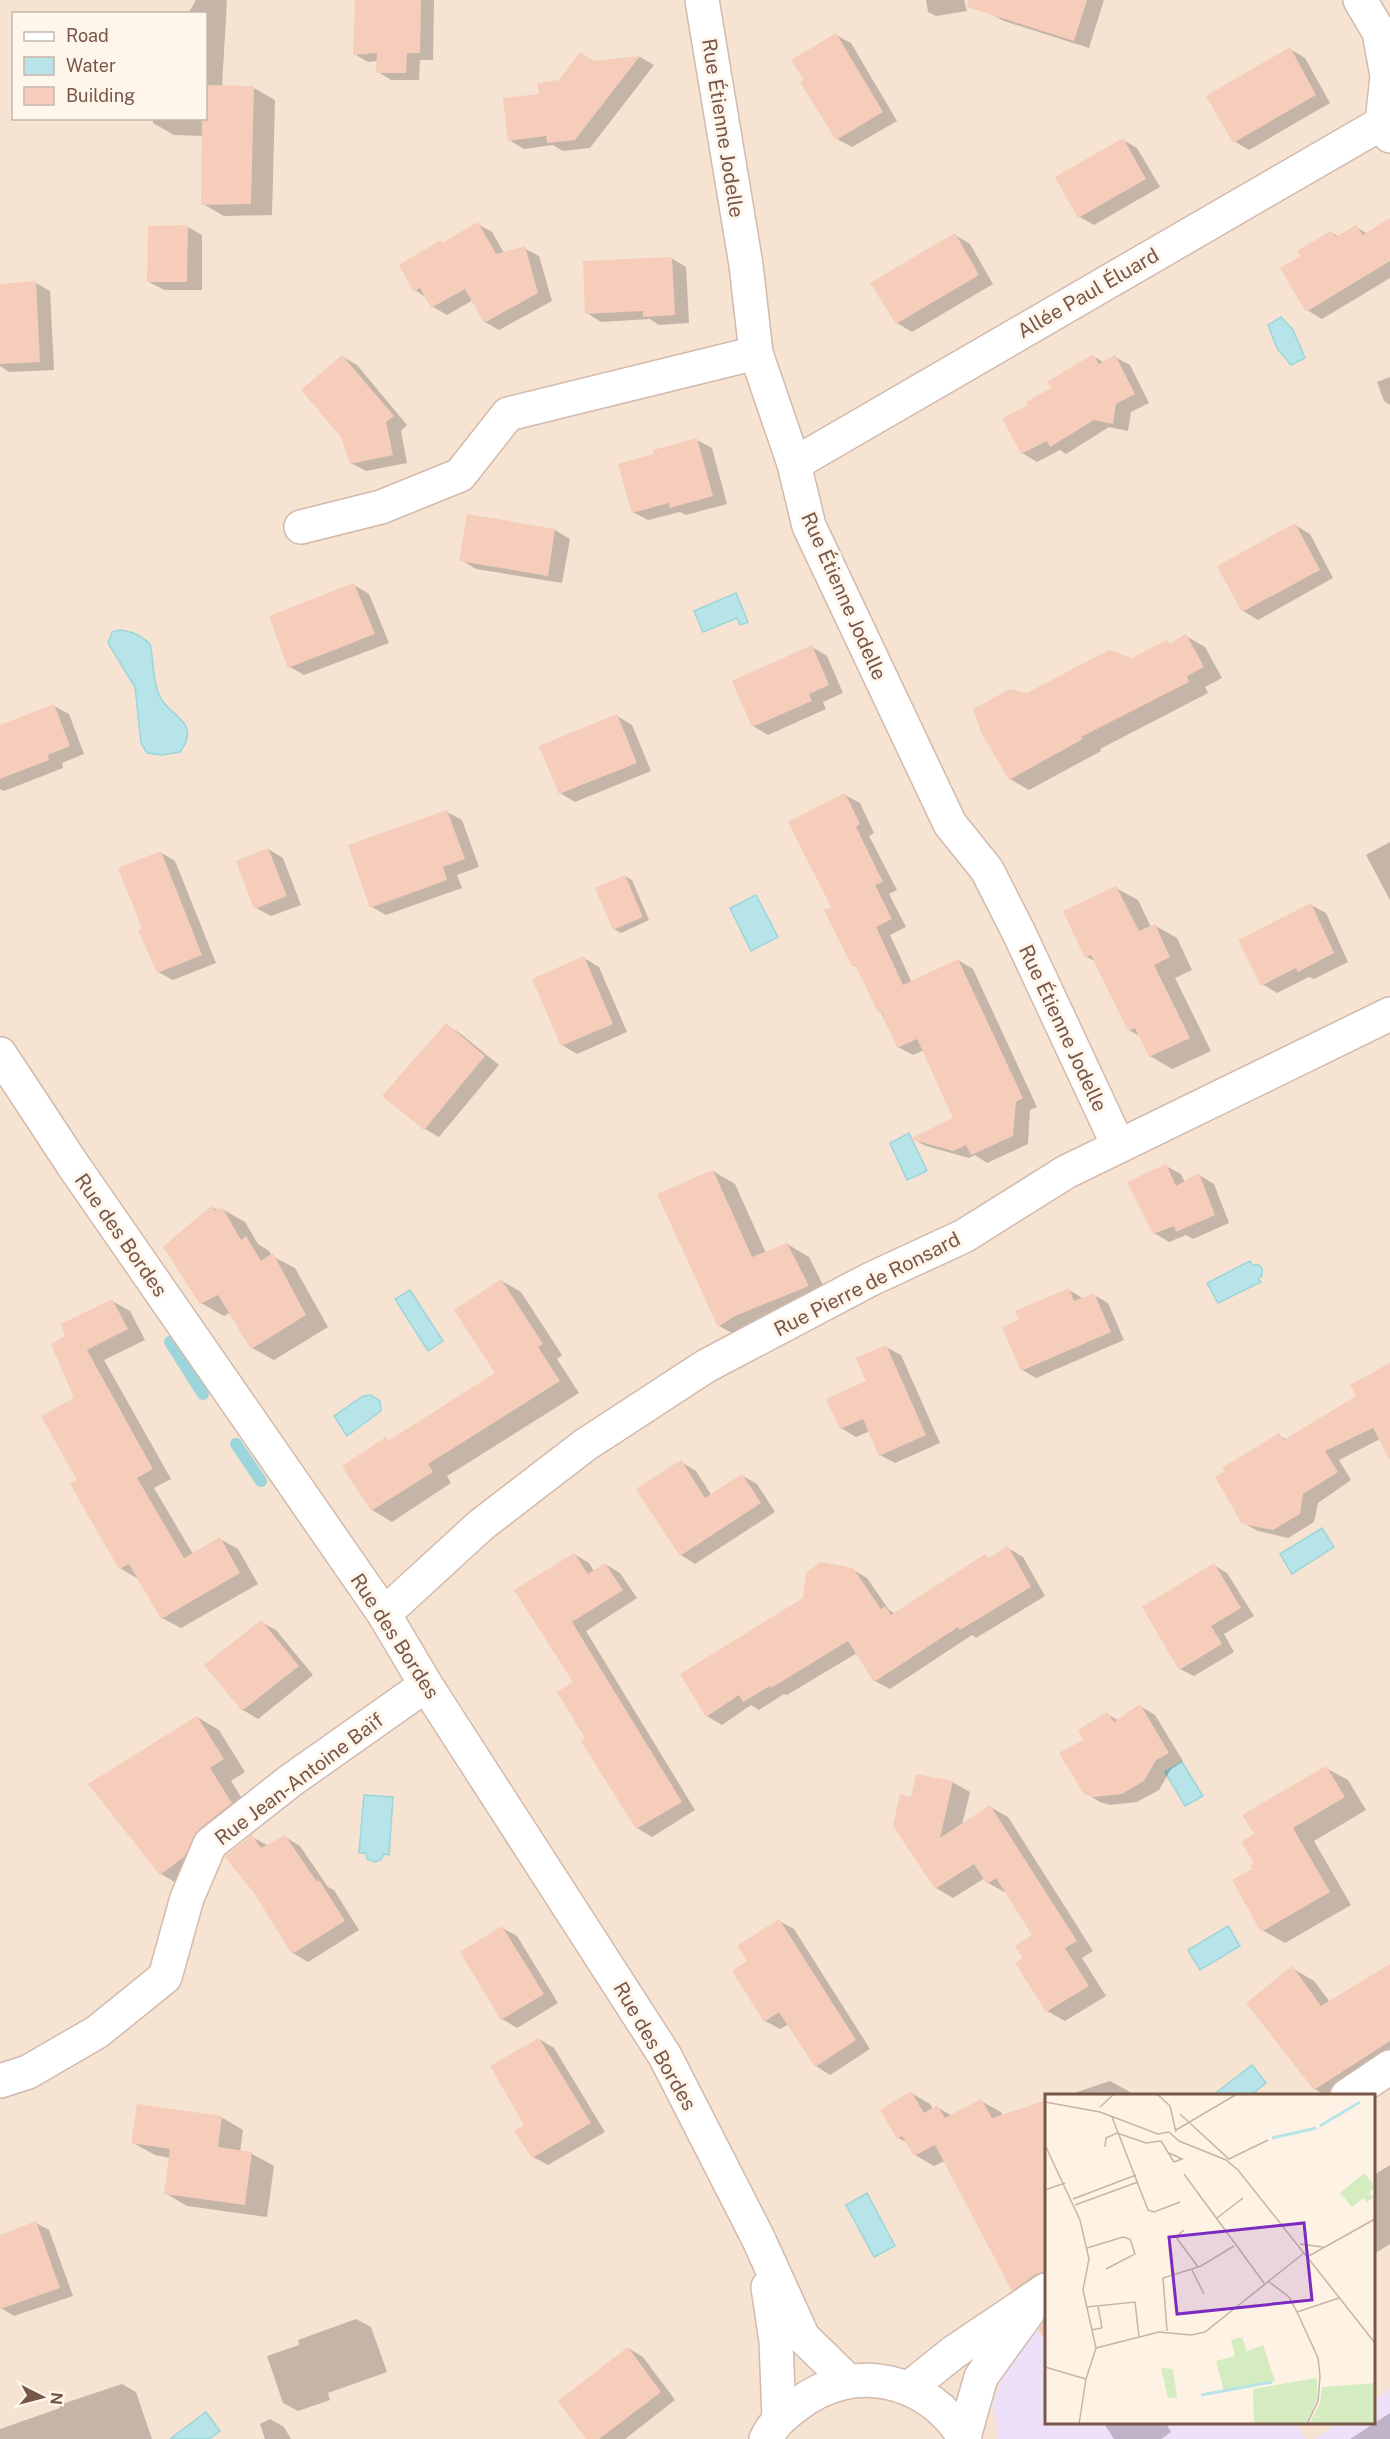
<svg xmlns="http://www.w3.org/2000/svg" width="1390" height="2439" viewBox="0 0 1390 2439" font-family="'Public Sans',sans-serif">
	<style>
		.residential { fill: #f6e3d2; fill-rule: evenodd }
		.education { fill: #efe0fa }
		.water { fill: #b7e4e8; stroke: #9cd5db; stroke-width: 1.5 }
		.shadow { fill: #0003 }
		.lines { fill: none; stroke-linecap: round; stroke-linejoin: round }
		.stream { stroke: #9cd5db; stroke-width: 12 }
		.building { fill: #f5cdba }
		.minor-casing { stroke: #d2baac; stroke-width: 36 }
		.tertiary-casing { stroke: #d2baac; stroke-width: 36 }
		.minor { stroke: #fff; stroke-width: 33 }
		.tertiary { stroke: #fff; stroke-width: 33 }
		.labels { text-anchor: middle; stroke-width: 6; stroke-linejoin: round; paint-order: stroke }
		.street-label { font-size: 20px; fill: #785648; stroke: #fff6eb }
		.inset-river { fill: none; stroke: #b7e4e8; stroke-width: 3 }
		.inset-road { fill: none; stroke: #c8b4a6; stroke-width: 1.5 }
		.view { fill: #7b2cbf; fill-opacity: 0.15; stroke: #7b2cbf; stroke-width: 3 }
		.inset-edge { fill: none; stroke: #785648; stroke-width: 3 }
	</style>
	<rect width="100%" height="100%" fill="#fef2e4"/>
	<path class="residential" d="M0 0H1390V2439H0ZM14 14H206V118H14ZM1046 2096H1374V2422H1046Z"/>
	<g class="education">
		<path d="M1046 2311V2422L1295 2423 1306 2439H998L993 2402 1025 2322Z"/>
		<path d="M1390 2389V2439H1314L1339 2423 1374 2422V2400Z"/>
	</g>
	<g class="water">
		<path d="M1281 317 1293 330 1305 358 1291 365 1277 348 1268 325Z"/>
		<path d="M736 593 748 622 740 625 737 618 703 632 694 611Z"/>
		<path d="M119 630C132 631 140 635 150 644 154 660 152 679 159 695 168 717 203 721 180 752L162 755 147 753 141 743 135 687 108 643 112 632Z"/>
		<path d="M756 895 778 937 751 951 730 908Z"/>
		<path d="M909 1133 927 1171 907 1180 890 1143Z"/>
		<path d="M1250 1261 1252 1265H1259L1262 1268V1276L1258 1278 1261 1282 1218 1303 1207 1283Z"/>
		<path d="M410 1290 443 1341 428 1351 395 1299Z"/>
		<path d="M371 1395 380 1401 381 1411 347 1436 334 1416 363 1396Z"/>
		<path d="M1322 1528 1334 1547 1292 1574 1280 1554Z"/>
		<path d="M1182 1762 1203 1796 1185 1806 1165 1772Z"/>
		<path d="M364 1795 393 1797 389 1855 384 1854 381 1860 375 1862 367 1859 366 1853H359Z"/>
		<path d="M1228 1926 1240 1946 1200 1970 1188 1950Z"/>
		<path d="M1252 2065 1266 2083 1251 2095H1213Z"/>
		<path d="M867 2193 895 2246 874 2257 846 2205Z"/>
		<path d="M206 2412 220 2431 209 2439H170Z"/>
	</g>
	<g class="shadow">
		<path d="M196 0H227L222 87 254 88 275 100 272 215 224 216 203 204 204 136 174 135 153 123V118H206V14H188Z"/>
		<path d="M372 0H434L433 60H420L419 80H391L378 72V61L368 62 354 54Z"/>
		<path d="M926 0H964L967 11 936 16 928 12Z"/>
		<path d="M993 0H1104L1089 48 1004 21 989 13Z"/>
		<path d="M836 35 851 43 897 121 852 147 837 139 806 80Z"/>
		<path d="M1290 49 1305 58 1330 103 1249 150 1234 141Z"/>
		<path d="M580 54 595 62 640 57 654 65 590 148 563 151 553 145 524 149 509 140 540 95 560 81Z"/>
		<path d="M1123 140 1137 148 1160 187 1094 225 1080 217Z"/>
		<path d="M478 224 492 232 504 253 524 248 539 256 552 301 499 330 485 322 473 300 447 315 433 307 427 298 415 290 441 242 443 244Z"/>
		<path d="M188 227 202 235V290H164L149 282Z"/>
		<path d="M1356 227 1368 234 1390 228V278L1322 319 1307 310 1302 256 1331 232 1339 237Z"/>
		<path d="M955 235 970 244 993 284 912 332 897 323Z"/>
		<path d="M671 258 686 267 689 323 659 325 650 319 601 322 587 313Z"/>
		<path d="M36 283 50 291 54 370 9 372 0 366V285Z"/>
		<path d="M1093 356 1105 363 1115 357 1130 365 1149 403 1131 412 1128 431 1109 427 1066 454 1060 450 1037 462 1022 453 1030 405Z"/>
		<path d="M343 357 357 365 407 425 401 431 407 463 366 471 351 463Z"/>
		<path d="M1390 377V405L1384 401 1377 382Z"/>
		<path d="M697 440 712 448 727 504 686 515 680 512 648 520 633 512 656 455Z"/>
		<path d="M1295 525 1310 534 1333 578 1258 620 1243 611Z"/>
		<path d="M555 530 570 539 562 583 476 569 461 560Z"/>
		<path d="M354 585 369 594 389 643 304 675 290 667Z"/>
		<path d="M1186 636 1205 647 1222 678 1205 687 1208 693 1100 749 1101 751 1029 790 1010 779 1028 695 1132 660 1166 642 1171 644Z"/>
		<path d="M812 647 827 656 843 693 823 702 826 709 768 735 753 726Z"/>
		<path d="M54 706 69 714 84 754 62 763 63 768 4 791 0 789V726Z"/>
		<path d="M617 716 632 725 651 771 575 802 560 793Z"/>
		<path d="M845 795 860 803 874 833 869 836 897 890 889 894 906 927 890 935 912 983 958 960 973 969 1037 1107 1030 1110 1028 1144 987 1163 975 1155 969 1158 926 1146 913 1139 955 1118 924 1050 913 1055 898 1047 859 968 853 965 833 908Z"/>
		<path d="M447 812 462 820 479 867 457 875 462 888 386 915 372 907Z"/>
		<path d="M1390 842V900L1366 855Z"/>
		<path d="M268 849 283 858 301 905 271 916 256 908Z"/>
		<path d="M160 852 175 861 216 963 173 980 158 972 144 928Z"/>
		<path d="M625 876 632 880 649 920 621 933 614 929Z"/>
		<path d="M1116 888 1138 900 1151 927 1154 925 1177 938 1192 970 1175 978 1211 1051 1172 1069 1150 1056 1141 1037 1129 1030 1096 962 1087 957Z"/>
		<path d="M1311 905 1326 913 1348 962 1314 979 1309 977 1277 993 1262 984Z"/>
		<path d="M584 958 599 967 627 1032 577 1054 562 1045Z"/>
		<path d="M447 1025 461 1034 499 1065 439 1137 425 1129Z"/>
		<path d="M1166 1166 1181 1174 1185 1183 1199 1175 1214 1184 1229 1223 1193 1239 1186 1235 1169 1242 1154 1233Z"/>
		<path d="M713 1171 735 1184 766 1253 787 1244 809 1257 830 1299 741 1338 719 1326Z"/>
		<path d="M212 1207 219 1211 222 1209 245 1222 258 1244 269 1251 272 1256 295 1268 328 1327 274 1360 252 1348 231 1312 224 1316 201 1303Z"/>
		<path d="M502 1281 521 1292 562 1355 557 1359 579 1393 447 1476 451 1483 392 1522 372 1510 344 1466 386 1439 391 1442 497 1373Z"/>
		<path d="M1069 1290 1084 1299 1094 1295 1108 1303 1124 1340 1036 1378 1022 1370 1021 1321Z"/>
		<path d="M112 1301 130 1311 145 1340 104 1360 171 1479 154 1488 193 1554 220 1539 238 1549 258 1584 181 1628 162 1618 138 1579 120 1568 79 1481 75 1398 67 1337Z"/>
		<path d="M886 1347 901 1355 940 1443 895 1463 880 1455 870 1431 856 1437 841 1428Z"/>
		<path d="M1390 1365V1434L1339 1460 1351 1480 1318 1503 1314 1522 1288 1538 1258 1531 1243 1523 1279 1435 1287 1440 1358 1397Z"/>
		<path d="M681 1462 696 1471 712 1496 743 1476 757 1484 775 1512 695 1564 681 1555Z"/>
		<path d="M1008 1548 1023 1557 1045 1596 976 1638 972 1635 890 1689 875 1681 857 1653 787 1695 784 1694 759 1710 751 1705 722 1725 707 1716 852 1569 867 1578 889 1610 895 1614Z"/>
		<path d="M574 1554 589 1563 594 1571 605 1564 620 1573 637 1598 586 1631 695 1810 652 1837 637 1828 587 1739 576 1683 517 1591Z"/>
		<path d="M1214 1565 1227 1573 1254 1616 1224 1634 1234 1652 1194 1676 1180 1669Z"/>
		<path d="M261 1622 276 1630 313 1675 258 1719 243 1710 206 1665Z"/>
		<path d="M1140 1706 1155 1715 1183 1761 1171 1769 1159 1790 1137 1802 1110 1805 1100 1802 1085 1793V1741L1107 1714 1119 1721Z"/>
		<path d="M197 1717 219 1730 245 1772 231 1781 253 1816 183 1887 161 1874Z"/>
		<path d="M1326 1768 1348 1780 1366 1810 1314 1841 1351 1905 1285 1943 1262 1930 1254 1869 1256 1834Z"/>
		<path d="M952 1782 970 1792 962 1825 990 1807 1008 1817 1093 1951 1082 1958 1106 1996 1065 2021 1047 2011 1017 1963 1025 1958 1034 1936 1006 1893 988 1883 985 1878 953 1898 936 1888 912 1798Z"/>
		<path d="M252 1837 267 1845 285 1837 300 1846 328 1887 334 1890 359 1930 308 1962 293 1953Z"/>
		<path d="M779 1921 794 1929 870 2049 830 2075 816 2066 789 2024 780 2029 765 2021 749 1962Z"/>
		<path d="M502 1928 517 1936 558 2003 517 2028 502 2019Z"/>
		<path d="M1292 1968 1314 1981 1330 2002 1390 1977V2068L1347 2096H1326L1315 2089Z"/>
		<path d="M539 2039 554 2048 605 2132 548 2165 533 2157 526 2126Z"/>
		<path d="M1110 2081 1130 2092 1132 2096H1065Z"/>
		<path d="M911 2093 930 2104 933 2109 937 2107 952 2116 981 2101 1001 2112 1003 2116 1046 2102V2291L1032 2301 1013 2289 945 2161 934 2166 915 2155 908 2143 898 2138Z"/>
		<path d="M221 2117 243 2130 240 2152 252 2154 274 2166 267 2217 187 2206 165 2193 170 2158 155 2155 133 2143Z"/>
		<path d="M1390 2165V2244L1374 2254V2175Z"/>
		<path d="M36 2223 49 2230 73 2296 14 2316 1 2308 0 2305V2237Z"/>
		<path d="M356 2319 371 2327 387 2372 328 2393 330 2400 298 2411 283 2403 267 2356 299 2345 298 2340Z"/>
		<path d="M628 2348 643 2357 675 2400 625 2439H588Z"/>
		<path d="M122 2384 136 2392 152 2439H0V2429L60 2408 59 2405Z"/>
		<path d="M1390 2413V2439H1350Z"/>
		<path d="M270 2419 284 2427 291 2439H265L260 2424Z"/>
		<path d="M1103 2422H1165L1171 2432 1161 2439H1114Z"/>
	</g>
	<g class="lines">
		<g class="stream">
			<path d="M170 1342 203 1394"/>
			<path d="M236 1444 261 1481"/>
		</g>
	</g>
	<g class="building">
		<path d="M355 0H421L420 53H407L406 73H376L377 53 353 55Z"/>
		<path d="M968 0H1087L1074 41 967 7Z"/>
		<path d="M836 33 883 112 836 140 800 82 804 80 791 60Z"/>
		<path d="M1290 47 1316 95 1233 143 1206 96Z"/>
		<path d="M580 52 592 61 640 56 575 140 547 143 546 136 508 141 503 98 539 94 537 83 559 80Z"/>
		<path d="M206 85 254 86 251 204 201 205 202 118H206Z"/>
		<path d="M1123 138 1146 179 1078 218 1055 177Z"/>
		<path d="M1390 218V261L1306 312 1280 268 1300 256 1297 251 1331 231 1336 237 1356 225 1363 235Z"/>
		<path d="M478 222 496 254 525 246 538 293 484 323 465 289 431 308 420 288 414 292 399 265 441 240 442 243Z"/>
		<path d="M188 225 187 282H147L148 226Z"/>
		<path d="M955 233 979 275 896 324 870 283Z"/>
		<path d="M672 257 675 315 643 317V311L585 314 583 261Z"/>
		<path d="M36 281 40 362 0 364V284Z"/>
		<path d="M1093 354 1099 364 1115 355 1135 394 1116 404 1113 424 1094 420 1050 447 1047 441 1021 454 1002 418 1028 405 1026 402 1051 388 1047 382Z"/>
		<path d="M342 355 394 416 386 422 393 455 350 464 341 437 301 390Z"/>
		<path d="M697 438 713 496 670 508 669 503 632 513 618 464 654 454 653 450Z"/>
		<path d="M467 514 555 529 548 576 459 561Z"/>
		<path d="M1295 523 1320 570 1242 612 1217 566Z"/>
		<path d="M354 583 375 634 288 668 269 616Z"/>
		<path d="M1186 634 1204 667 1187 676 1189 682 1081 737 1083 739 1009 780 981 732 973 709 1010 689 1027 693 1109 650 1132 658 1167 640 1169 644Z"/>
		<path d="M812 645 829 685 809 694 812 701 752 727 732 681Z"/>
		<path d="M54 704 70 746 48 755 49 760 0 779V725Z"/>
		<path d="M617 714 637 763 559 794 539 746Z"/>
		<path d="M845 793 860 824 856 827 883 882 875 885 892 919 876 927 903 985 958 959 1023 1098 1016 1102 1013 1136 971 1155 966 1145 953 1151 910 1139 953 1118 917 1039 897 1048 881 1011 878 1012 855 965 852 966 824 910 831 907 788 822Z"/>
		<path d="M447 810 465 859 443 867 447 880 370 908 348 845Z"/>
		<path d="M268 848 287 896 254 909 236 861Z"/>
		<path d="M161 851 202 955 157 973 138 930 142 928 118 868Z"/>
		<path d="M625 875 643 917 613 930 595 888Z"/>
		<path d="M1116 886 1139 931 1155 924 1170 957 1154 965 1190 1038 1149 1057 1135 1028 1128 1031 1091 955 1085 958 1063 911Z"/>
		<path d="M1311 903 1334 953 1298 972 1296 968 1261 986 1238 940Z"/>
		<path d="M584 956 613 1024 561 1046 532 979Z"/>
		<path d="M446 1023 485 1056 424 1130 382 1096Z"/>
		<path d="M1166 1164 1176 1186 1199 1173 1215 1215 1176 1232 1174 1226 1153 1234 1127 1182Z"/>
		<path d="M713 1170 752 1257 787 1243 809 1286 735 1316 718 1327 657 1194Z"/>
		<path d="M212 1205 215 1211 222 1207 241 1240 246 1236 261 1261 273 1253 306 1315 251 1349 218 1295 200 1304 163 1247Z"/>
		<path d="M501 1279 543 1344 538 1347 560 1381 428 1464 433 1472 371 1511 342 1466 386 1437 388 1441 495 1373 454 1310Z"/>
		<path d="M1069 1288 1074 1301 1094 1293 1111 1332 1021 1371 1002 1327 1019 1320 1015 1311Z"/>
		<path d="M112 1299 128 1329 87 1350 153 1469 137 1478 184 1558 220 1537 240 1573 161 1619 129 1564 119 1569 70 1484 77 1480 41 1416 74 1398 51 1344 65 1336 61 1324Z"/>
		<path d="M886 1345 926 1435 879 1456 863 1419 840 1429 826 1399 866 1381 856 1358Z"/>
		<path d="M1390 1363V1460L1373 1428 1325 1451 1338 1472 1303 1494 1300 1514 1273 1530 1242 1524 1215 1477 1225 1471 1222 1468 1279 1433 1284 1440 1356 1396 1350 1385Z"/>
		<path d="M681 1460 705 1498 742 1474 761 1503 680 1556 636 1489Z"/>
		<path d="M1008 1546 1031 1587 960 1630 958 1627 874 1682 848 1641 771 1688 770 1686 743 1702 739 1695 706 1717 680 1674 803 1598 806 1573 821 1562 853 1568 881 1609 885 1606 891 1615 985 1554 989 1558Z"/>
		<path d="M574 1553 588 1574 605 1563 623 1590 572 1622 682 1802 636 1829 581 1741 585 1738 557 1692 573 1682 514 1590Z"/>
		<path d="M1214 1563 1241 1608 1211 1626 1222 1644 1179 1670 1142 1607Z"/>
		<path d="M261 1620 299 1666 242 1711 204 1665Z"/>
		<path d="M1140 1704 1169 1753 1156 1760 1144 1781 1122 1794 1093 1797 1084 1794 1059 1753 1083 1740 1078 1730 1107 1712 1114 1722Z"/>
		<path d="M197 1716 224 1759 210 1768 232 1803 198 1830 184 1857 160 1875 88 1784Z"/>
		<path d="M1326 1766 1345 1797 1293 1828 1330 1892 1261 1932 1232 1880 1252 1869 1250 1865 1254 1863 1241 1842 1254 1834 1242 1815Z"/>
		<path d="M916 1774 953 1781 940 1838 990 1805 1077 1941 1065 1948 1089 1986 1046 2012 1015 1963 1023 1958 1015 1946 1032 1935 996 1878 987 1884 974 1864 935 1889 893 1826 900 1794 911 1797Z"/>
		<path d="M252 1835 261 1848 285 1835 317 1882 319 1880 345 1921 292 1954 254 1893 225 1857Z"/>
		<path d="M779 1919 856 2040 815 2067 779 2012 764 2022 732 1971 747 1961 737 1946Z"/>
		<path d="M502 1926 544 1994 501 2020 460 1952Z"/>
		<path d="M1390 1964V2041L1314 2090 1246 2003 1292 1966 1321 2006Z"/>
		<path d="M539 2038 591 2123 532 2158 514 2131 524 2125 490 2066Z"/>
		<path d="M911 2091 924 2113 937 2105 945 2118 981 2099 992 2118 1047 2100V2272L1036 2274 1012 2291 935 2145 914 2156 902 2136 897 2139 880 2110Z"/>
		<path d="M137 2104 222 2116 218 2147 252 2152 245 2205 164 2194 170 2149 131 2143Z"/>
		<path d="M36 2221 60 2288 0 2309V2235Z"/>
		<path d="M1047 2315V2343L1038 2330Z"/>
		<path d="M628 2347 661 2392 599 2439H586L558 2401Z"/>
	</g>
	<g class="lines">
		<g class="minor-casing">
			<g id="minor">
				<path d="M702 0 746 265 756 353 794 464 809 526 950 824 987 870 1019 933 1118 1145"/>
				<path d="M1360 0 1379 32 1387 76 1382 123"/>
				<path d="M794 464 1382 123 1390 136"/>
				<path d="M301 527 381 507 460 475 508 414 756 353"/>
				<path d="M0 1054 73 1165 384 1614 426 1685 665 2056 758 2238 803 2337 848 2381"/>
				<path d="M384 1614 481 1525 585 1445 706 1366 871 1279 964 1236 1066 1172 1390 1014"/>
				<path d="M0 2081 28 2072 97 2032 165 1977 187 1898 210 1844 290 1781 426 1685"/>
				<path d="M768 2287 776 2341 779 2418"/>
			</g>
		</g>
		<g class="tertiary-casing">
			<g id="tertiary">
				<path d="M1347 2096 1390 2067"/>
				<path d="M909 2388 954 2352 1046 2290"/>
				<path d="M964 2437 981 2377 1028 2312"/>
				<path d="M766 2439C773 2424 783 2415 797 2405 853 2361 929 2378 965 2439"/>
			</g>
		</g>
		<use href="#minor" class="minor"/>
		<use href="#tertiary" class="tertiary"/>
	</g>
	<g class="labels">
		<g class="street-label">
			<text transform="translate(723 128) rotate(81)" y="7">Rue Étienne Jodelle</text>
			<text transform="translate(1088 293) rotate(-30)" y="7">Allée Paul Éluard</text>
			<text transform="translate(844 596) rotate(66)" y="7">Rue Étienne Jodelle</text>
			<text transform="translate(1063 1028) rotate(65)" y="7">Rue Étienne Jodelle</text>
			<text transform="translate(121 1235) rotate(55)" y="7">Rue des Bordes</text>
			<text transform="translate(867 1284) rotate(-27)" y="7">Rue Pierre de Ronsard</text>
			<text transform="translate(395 1636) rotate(57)" y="7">Rue des Bordes</text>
			<text transform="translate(299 1779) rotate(-37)" y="7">Rue Jean-Antoine Baïf</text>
			<text transform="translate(655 2046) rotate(60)" y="7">Rue des Bordes</text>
		</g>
	</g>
	<g transform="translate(1045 2094)">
		<rect width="330" height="330" fill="#fef2e4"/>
		<path d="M319 79 330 92 324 99 329 103 322 108 318 104 307 113 295 99ZM197 243 202 257 218 251 230 287 179 298 171 267 190 262 186 246ZM116 274 128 275 132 304H123ZM272 284V305L262 330H209L208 295ZM330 289V330H264L275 309 277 293Z" fill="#d5ecc1"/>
		<path class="inset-river" d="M275 32 315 8M227 44 271 34M156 301 227 288"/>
		<path class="inset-road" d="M112 0 125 12 131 38M0 8 55 18 113 40 124 38M55 13 69 0M135 20 184 65 223 46M67 23 103 116 109 118 135 108M131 36 192 0M124 38 134 47 181 66 193 76 262 163 330 125M0 51 35 126 44 165 38 196 51 254 41 285 0 273M60 53 61 44 72 39 101 49 116 47 129 68 137 65 124 59M139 80 219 189M0 96 20 89M28 105 91 81M30 111 93 88M172 124 198 104M139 136 131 143 153 173M255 150 278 153M42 154 78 143 85 145 90 160 61 175M263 164 330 249M147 176 159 200M223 187 244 203 252 218 294 204M42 213 90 208 94 243M252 218 273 264 275 282 273 307 262 330M46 236 57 234 53 212M122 237 118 184 156 172 189 152M51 254 114 238 146 241 160 238 259 159M34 330 41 285"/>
		<path class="view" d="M259 129 267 206 132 220 124 143Z"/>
		<rect width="330" height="330" class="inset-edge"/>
	</g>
	<rect x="12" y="12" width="195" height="108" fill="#fff6eb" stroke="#c9b6aa" stroke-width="1.5"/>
	<rect x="24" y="32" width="30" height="9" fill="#ffffff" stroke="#c9b6aa" stroke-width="1.5"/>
	<text x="66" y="42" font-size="18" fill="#785648">Road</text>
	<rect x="24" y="57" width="30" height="18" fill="#b7e4e8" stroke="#c9b6aa" stroke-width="1.5"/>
	<text x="66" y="72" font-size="18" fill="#785648">Water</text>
	<rect x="24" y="87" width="30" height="18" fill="#f5cdba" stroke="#c9b6aa" stroke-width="1.5"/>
	<text x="66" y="102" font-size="18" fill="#785648">Building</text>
	<g transform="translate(42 2397) rotate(96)" stroke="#fff6eb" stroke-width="4.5" paint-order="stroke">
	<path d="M0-4.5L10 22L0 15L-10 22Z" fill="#785648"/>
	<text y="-9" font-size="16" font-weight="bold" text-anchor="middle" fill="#785648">N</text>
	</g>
</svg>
